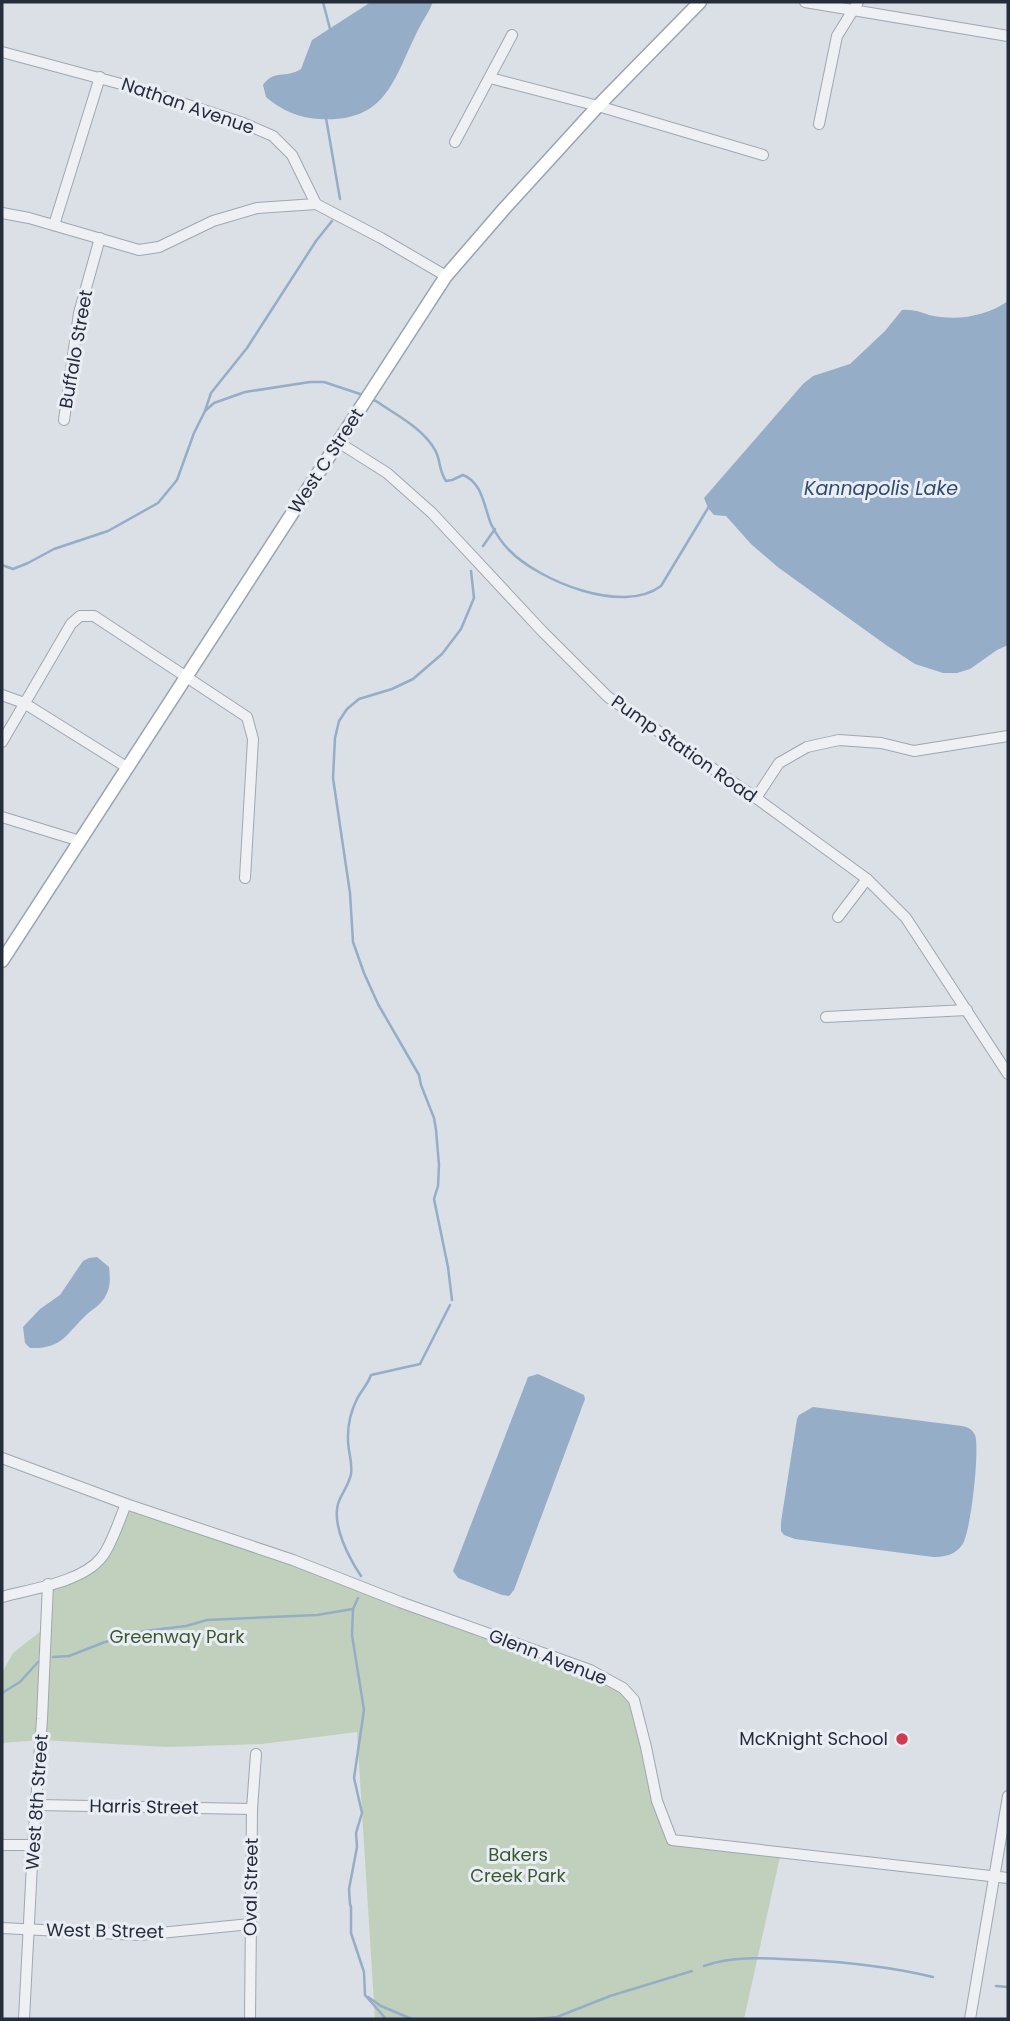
<svg xmlns="http://www.w3.org/2000/svg" width="1010" height="2021" viewBox="0 0 1010 2021" font-family="Poppins,sans-serif">
	<style>
		.green { fill: #c1d0bc }
		.water { fill: #95adc7 }
		.lines { fill: none; stroke-linecap: round; stroke-linejoin: round }
		.stream { stroke: #95adc7; stroke-width: 2.5 }
		.minor-casing { stroke: #a1a6b0; stroke-width: 12 }
		.major-casing { stroke: #9aa3b2; stroke-width: 15 }
		.minor { stroke: #eef0f4; stroke-width: 10 }
		.major { stroke: #fff; stroke-width: 12 }
		.poi-dot { fill: #cf3c50; stroke: #eaeef4; stroke-width: 2.5 }
		.labels { text-anchor: middle; stroke-width: 6; stroke-linejoin: round; paint-order: stroke }
		.street-label { font-size: 18px; fill: #252d3c; stroke: #eaeef4 }
		.park-label { font-size: 18px; fill: #395832; stroke: #eaeef4 }
		.poi-label { font-size: 18px; fill: #252d3c; stroke: #eaeef4; text-anchor: end }
		.water-label { font-size: 19px; font-style: italic; fill: #2f4b70; stroke: #eaeef4 }
	</style>
	<rect width="100%" height="100%" fill="#dbdfe6"/>
	<path class="green" d="M126 1504 590 1670 634 1700 672 1840 781 1852 744 2019H375L357 1732 262 1744 167 1747 41 1740 2 1743V1673L13 1653 46 1627 48 1584 79 1574 103 1557Z"/>
	<g class="water">
		<path d="M371 2H433C429 12 423 20 418 30 393 80 387 123 319 119 299 118 281 110 266 97L263 85C274 69 285 79 301 69L312 40Z"/>
		<path d="M1008 301V645L997 650 970 669 957 673H943L915 664 886 645 779 568 751 544 726 516 714 515 708 508 704 498 803 384 813 376 850 364 885 331 902 310C912 309 920 312 929 315 956 321 985 317 1008 301Z"/>
		<path d="M97 1257 109 1267C110 1277 111 1286 106 1295 102 1304 93 1309 86 1315 66 1334 63 1349 30 1348L25 1343 23 1327 40 1309 60 1295 83 1261 89 1258Z"/>
		<path d="M538 1374 584 1395 585 1399 514 1590 509 1596 502 1595 458 1578 453 1571 528 1377Z"/>
		<path d="M813 1407 962 1426C968 1427 972 1429 975 1435 980 1447 971 1534 962 1545 955 1555 945 1557 933 1557L795 1539 784 1535 781 1531V1522L797 1419 799 1415Z"/>
	</g>
	<g class="lines">
		<g class="stream">
			<path d="M323 2 330 29"/>
			<path d="M326 118 340 199"/>
			<path d="M372 400 376 401C396 415 423 428 435 450 441 460 438 469 446 481L452 480 463 475C482 482 484 506 491 524 495 532 502 543 509 550 539 581 623 615 661 586L708 508H712"/>
			<path d="M205 411 211 393 247 348 316 241 332 221"/>
			<path d="M483 546 495 529"/>
			<path d="M2 565 13 569 28 563 54 549 108 531 158 503 177 480 194 433 205 411 214 403 245 392 310 382H324L363 395"/>
			<path d="M452 1300 448 1267 434 1199 438 1186 439 1165 436 1130 434 1118 421 1085 419 1075 378 1004 364 973 353 942 350 893 333 778 335 738 339 721 347 709 359 699 392 689 413 679 442 654 461 629 474 598 471 571"/>
			<path d="M361 1576C349 1558 332 1526 338 1504 341 1494 349 1485 351 1474 353 1462 347 1449 348 1436 348 1424 351 1411 357 1399 361 1391 368 1384 371 1375L420 1364 450 1305"/>
			<path d="M358 1598 353 1609 352 1635 364 1710 354 1778 362 1813 356 1833 357 1847 349 1889 350 1904 351 1907V1933L364 1972 365 1995 386 2019"/>
			<path d="M53 1657 69 1656 105 1642 145 1631 186 1626 207 1620 317 1615 353 1609"/>
			<path d="M2 1693 20 1682 38 1662"/>
			<path d="M704 1966C735 1954 772 1959 805 1960 848 1962 891 1967 933 1977"/>
			<path d="M996 1986 1008 1987"/>
			<path d="M368 1997 381 2006 412 2019"/>
			<path d="M535 2019 557 2017 610 1996 692 1971"/>
		</g>
		<g class="minor-casing">
			<g id="minor">
				<path d="M805 2 1008 36"/>
				<path d="M2 52 136 88 243 123 273 136 292 155 316 204 381 238 446 276"/>
				<path d="M490 78 598 106 763 155"/>
				<path d="M819 124 837 36 858 2"/>
				<path d="M455 142 512 35"/>
				<path d="M2 213 29 218 139 250 159 247 213 221 257 208 316 204"/>
				<path d="M54 225 100 77"/>
				<path d="M64 420 79 313 100 238"/>
				<path d="M338 442 387 473 432 513 542 631 608 697 756 798 867 879 906 918 1008 1074"/>
				<path d="M2 695 24 703 128 768"/>
				<path d="M2 742 71 624 80 616H94L247 717 253 739 245 878"/>
				<path d="M756 798 779 763 807 747 839 740 881 743 914 751 1008 736"/>
				<path d="M2 817 80 841"/>
				<path d="M838 917 867 879"/>
				<path d="M826 1017 967 1010"/>
				<path d="M2 1458 126 1504 293 1560 400 1602 590 1670 623 1688 634 1700 646 1747 657 1801 672 1840 1008 1878"/>
				<path d="M2 1597C31 1589 82 1582 101 1558 111 1547 120 1518 126 1504"/>
				<path d="M37 1805 252 1809"/>
				<path d="M2 1845H33"/>
				<path d="M2 1928 140 1935 250 1924"/>
				<path d="M24 2019 33 1845 42 1719 48 1584"/>
				<path d="M250 2019 252 1809 256 1754"/>
				<path d="M970 2019 1008 1796"/>
			</g>
		</g>
		<g class="major-casing">
			<path id="major" d="M2 961 446 276 504 209 598 106 700 2"/>
		</g>
		<use href="#minor" class="minor"/>
		<use href="#major" class="major"/>
	</g>
	<circle class="poi-dot" cx="902" cy="1739" r="7"/>
	<g class="labels">
		<g class="street-label">
			<text transform="translate(188 106) rotate(19)" y="6">Nathan Avenue</text>
			<text transform="translate(76 349) rotate(-80)" y="6">Buffalo Street</text>
			<text transform="translate(326 461) rotate(-57)" y="6">West C Street</text>
			<text transform="translate(684 749) rotate(35)" y="6">Pump Station Road</text>
			<text transform="translate(548 1657) rotate(21)" y="6">Glenn Avenue</text>
			<text transform="translate(37 1802) rotate(-86)" y="6">West 8th Street</text>
			<text transform="translate(144 1807) rotate(1)" y="6">Harris Street</text>
			<text transform="translate(251 1887) rotate(-89)" y="6">Oval Street</text>
			<text transform="translate(105 1931) rotate(1)" y="6">West B Street</text>
		</g>
		<g class="park-label">
			<text x="177" y="1643">Greenway Park</text>
			<text x="518" y="1861">Bakers<tspan x="518" dy="21">Creek Park</tspan></text>
		</g>
		<g class="poi-label">
			<text x="888" y="1745">McKnight School</text>
		</g>
		<g class="water-label">
			<text x="881" y="495">Kannapolis Lake</text>
		</g>
	</g>
	<rect width="1010" height="2021" fill="none" stroke="#252d3c" stroke-width="7"/>
</svg>
